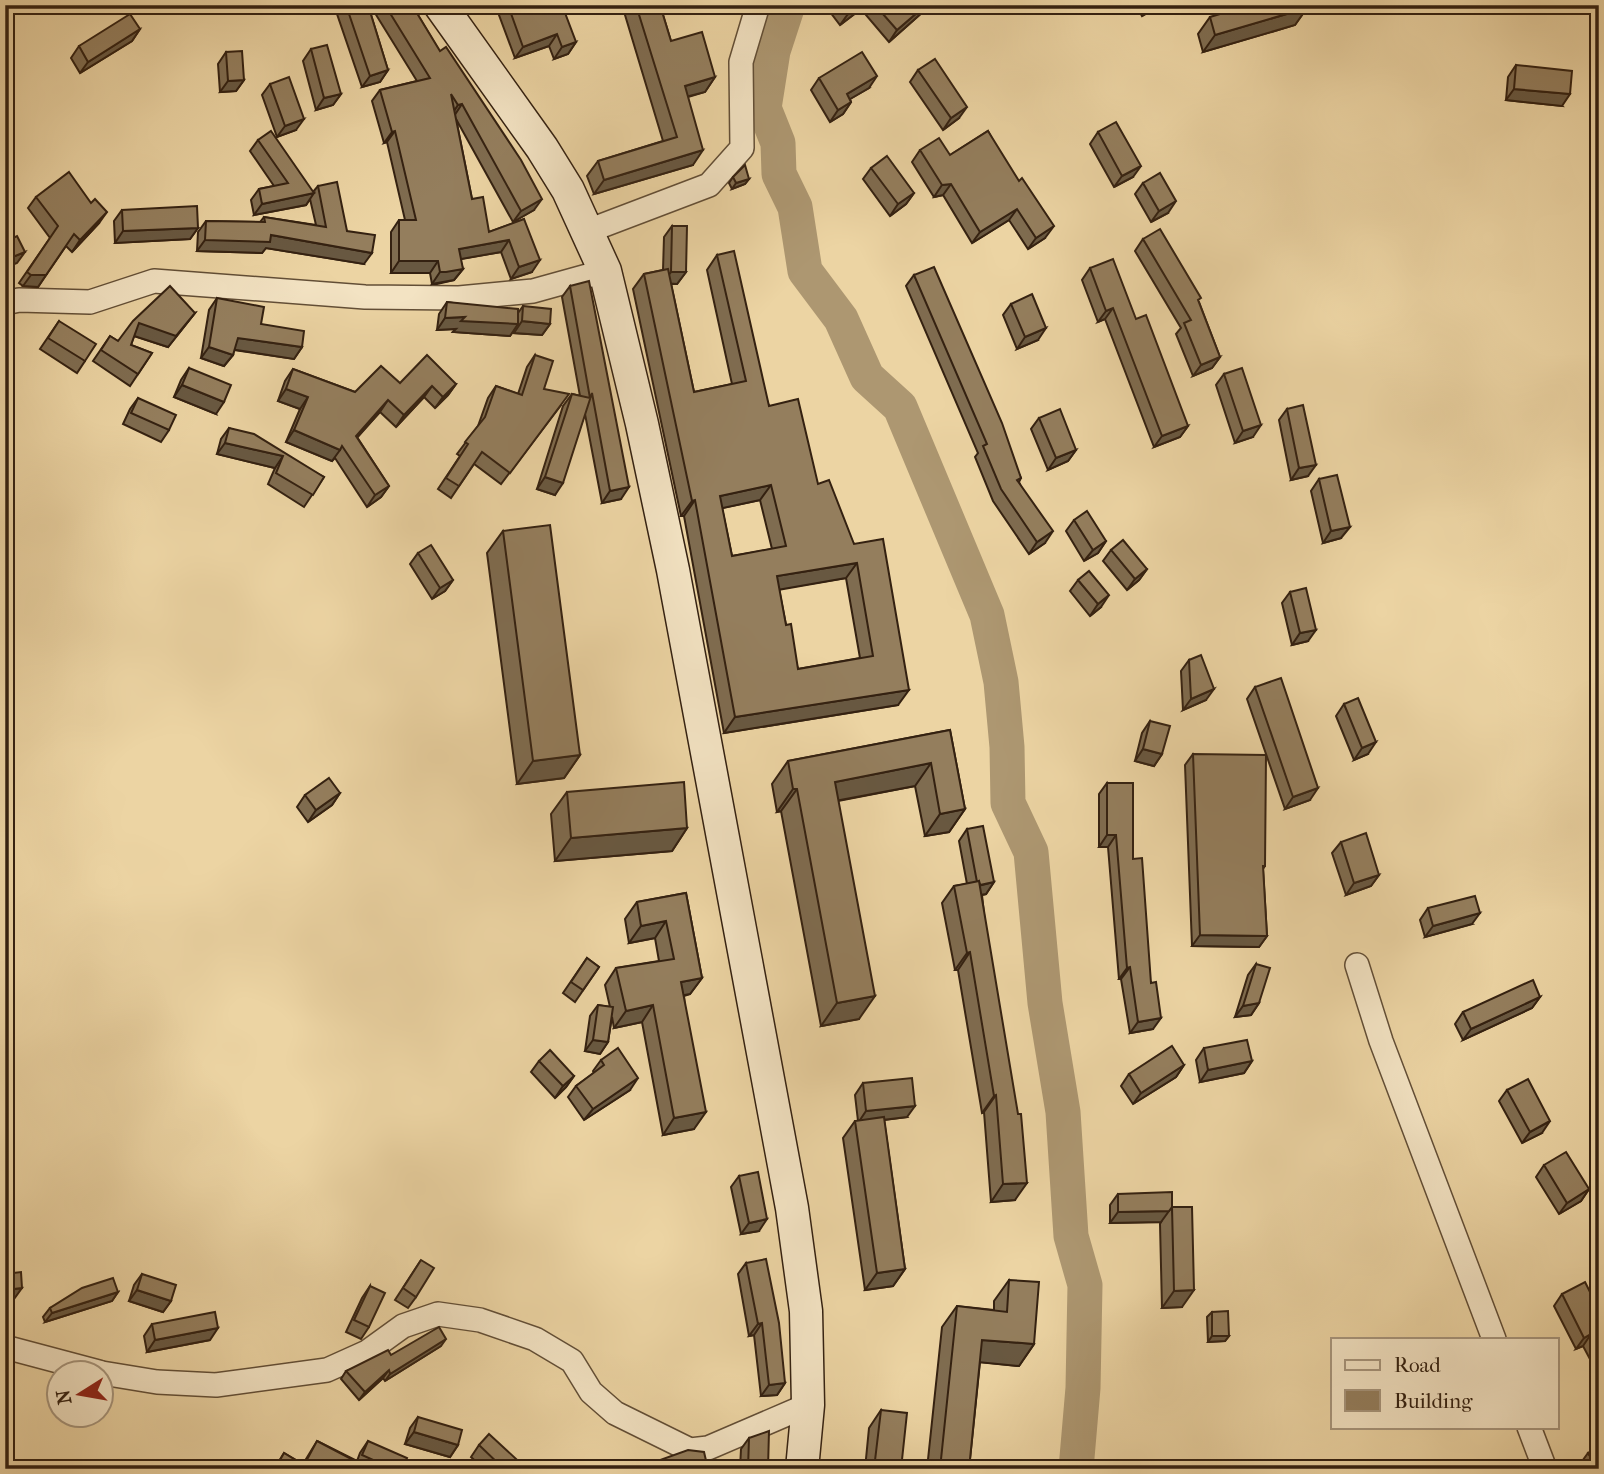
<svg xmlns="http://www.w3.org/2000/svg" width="1604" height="1474" viewBox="0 0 1604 1474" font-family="'IM FELL French Canon',serif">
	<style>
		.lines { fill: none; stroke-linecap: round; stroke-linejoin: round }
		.river { stroke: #ad9771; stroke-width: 35 }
		.street-casing { stroke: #624e36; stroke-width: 26 }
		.secondary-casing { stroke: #342111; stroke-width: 35 }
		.street { stroke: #f3e3c3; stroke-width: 23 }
		.secondary { stroke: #f3e3c3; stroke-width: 32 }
		.wall { fill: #7f6c50; stroke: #342111; stroke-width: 2; fill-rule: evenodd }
		.shaded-wall { fill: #685841; stroke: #342111; stroke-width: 2 }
		.building { fill: #947e5d; stroke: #342111; stroke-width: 2; fill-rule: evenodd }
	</style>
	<rect width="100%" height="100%" fill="#ecd4a3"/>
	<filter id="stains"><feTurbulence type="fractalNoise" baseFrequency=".00286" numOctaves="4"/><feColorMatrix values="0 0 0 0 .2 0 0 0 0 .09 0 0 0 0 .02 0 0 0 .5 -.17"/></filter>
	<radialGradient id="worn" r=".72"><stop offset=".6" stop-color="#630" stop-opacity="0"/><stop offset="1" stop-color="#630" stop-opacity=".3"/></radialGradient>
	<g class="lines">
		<path class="river" d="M788 5 773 51 764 108 778 143 779 174 795 207 805 271 841 319 867 377 900 407 987 615 1001 682 1007 747 1008 803 1031 852 1045 1003 1063 1112 1071 1236 1085 1285 1083 1388 1076 1469"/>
		<g class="street-casing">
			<g id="street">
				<path d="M588 231 709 185 742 148 741 62 758 5"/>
				<path d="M5 303 19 300 90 302 154 281 365 297 459 298 533 291 605 271"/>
				<path d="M1357 965 1381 1041 1494 1339"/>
				<path d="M5 1347 99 1372"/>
				<path d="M102 1373 157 1382 216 1385 327 1370 367 1352 403 1326 438 1314 480 1320 535 1339 572 1361 591 1392 615 1413 690 1450 708 1448 808 1405"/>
				<path d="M1529 1427 1545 1469"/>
			</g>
		</g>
		<g class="secondary-casing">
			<path id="secondary" d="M440 5 542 148 568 190 605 271 642 424 673 570 792 1208 806 1311 808 1405 802 1469"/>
		</g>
		<use href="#street" class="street"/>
		<use href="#secondary" class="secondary"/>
	</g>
	<g class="wall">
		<path d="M338 5H368L388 70 380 82 362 87 336 11 338 7Z"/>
		<path d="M370 5H412L534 210 513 222 456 119 472 199 489 232 524 219 532 272 511 279 501 252 460 259 463 269 454 280 437 284H432L430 273H391V232L399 220H405L387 142 384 143 372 101 380 90 417 81Z"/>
		<path d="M497 5H527L529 11 576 42 568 54 554 59 549 46 515 58 496 7Z"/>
		<path d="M622 5H660L671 41 715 77 705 92 688 97 693 165 594 194 587 176 598 161 663 141Z"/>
		<path d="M829 5H929L925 10 889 42 861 9 840 25 827 8Z"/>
		<path d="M1136 5H1161L1142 16Z"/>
		<path d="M1307 8 1295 25 1203 52 1198 34 1210 17Z"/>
		<path d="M140 29 132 41 80 73 71 58 79 46Z"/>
		<path d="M311 49 341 94 333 105 316 110 303 61Z"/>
		<path d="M226 52 244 80 236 91 220 92 218 64Z"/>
		<path d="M1516 65 1562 106 1506 100 1508 77Z"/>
		<path d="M918 70 959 118 943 130 910 82Z"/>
		<path d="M819 78 869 88 850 99 851 102 843 114 830 122 811 90Z"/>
		<path d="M270 84 296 130 277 137 262 95Z"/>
		<path d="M988 131 1045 238 1028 249 1009 220 972 243 943 195 934 197 912 162 920 150 950 155Z"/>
		<path d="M1098 132 1133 177 1114 187 1090 144Z"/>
		<path d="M258 140 313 192 318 186 347 231 364 264 266 248 262 253 197 251 198 232 206 221 260 222 264 217 316 225 310 199 306 205 254 215 251 200 259 189 274 186 250 151Z"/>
		<path d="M871 168 914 193 906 204 890 216 863 179Z"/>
		<path d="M733 177 749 179 745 184 732 189 729 183Z"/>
		<path d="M1143 183 1168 213 1151 222 1135 194Z"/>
		<path d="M36 197 99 223 72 252 66 246 38 287 23 286 19 283 50 238 28 208Z"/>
		<path d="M122 210 198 228 190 239 115 243 114 221Z"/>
		<path d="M672 226 686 272 677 284H671L694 392 732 384 707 270 717 255 769 406 854 544 898 705 724 733 684 516H681L633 289 644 274 663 270 664 237ZM760 500 772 549 732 556 722 508ZM846 578 860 658 798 669 786 625 779 589Z"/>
		<path d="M1143 239 1199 302 1220 357 1212 368 1193 376 1176 334 1181 328 1135 251Z"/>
		<path d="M1090 268 1188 426 1180 437 1154 447 1105 319 1098 322 1082 280Z"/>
		<path d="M914 275 1021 478 1019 482 1045 543 1029 554 993 501 975 457 978 453 906 286Z"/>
		<path d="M570 286 621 499 602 503 585 414 555 495 537 489 563 406 572 394 580 396 562 297Z"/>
		<path d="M217 298 261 324 302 347 294 359 234 350 233 355 224 366 201 358 209 310Z"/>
		<path d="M447 302 518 313 523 306 550 324 542 335 514 333V330L510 336 453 332 456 329 437 330 439 314Z"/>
		<path d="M1011 304 1038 340 1017 349 1003 315Z"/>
		<path d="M195 313 168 347 134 336 131 345 152 353 130 386 93 361 110 336 118 341Z"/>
		<path d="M59 321 85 361 77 373 40 349Z"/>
		<path d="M535 355 544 389 561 405 501 484 474 464 451 498 438 489 460 456 457 454 478 426 488 398 496 386 518 394 527 367Z"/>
		<path d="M189 368 216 414 174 397 181 380Z"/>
		<path d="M293 369 355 392 400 383 456 384 448 395 435 408 424 397 396 427 380 412 357 437 389 486 381 497 367 507 335 458 332 461 286 442 300 409 278 401 285 381Z"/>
		<path d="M1224 374 1253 437 1235 443 1216 385Z"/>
		<path d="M138 398 169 430 161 442 123 424 130 409Z"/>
		<path d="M1287 409 1308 476 1291 480 1279 420Z"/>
		<path d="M1039 418 1076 450 1068 461 1048 470 1031 429Z"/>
		<path d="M229 428 324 477 304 507 268 484 275 468 217 454 221 439Z"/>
		<path d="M1319 479 1341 538 1323 543 1311 491Z"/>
		<path d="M1074 520 1106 541 1098 553 1084 561 1066 531Z"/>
		<path d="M503 531 580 755 564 778 517 784 487 553Z"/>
		<path d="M1111 550 1147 569 1139 580 1127 590 1103 561Z"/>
		<path d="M418 553 453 580 445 591 432 599 410 564Z"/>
		<path d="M1078 580 1101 607 1090 616 1070 591Z"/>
		<path d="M1290 592 1308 641 1292 645 1282 603Z"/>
		<path d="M1189 660 1206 700 1183 710 1181 671Z"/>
		<path d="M1255 687 1310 800 1285 809 1247 699Z"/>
		<path d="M1344 704 1368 754 1354 760 1336 716Z"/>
		<path d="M1150 721 1162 754 1154 766 1135 761 1142 733Z"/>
		<path d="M950 730 965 809 949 832 925 836 915 786 838 801 859 1019 821 1026 781 811 777 812 772 784 788 761Z"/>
		<path d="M1193 754 1265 866 1263 869 1267 936 1259 947 1192 946 1185 765Z"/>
		<path d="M1107 783 1133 859 1153 1029 1130 1033 1121 979H1119L1108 847H1099V794Z"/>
		<path d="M567 792 687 828 672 851 555 861 551 814Z"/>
		<path d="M340 793 332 805 308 822 297 807 305 795Z"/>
		<path d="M967 829 994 882 986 894 982 895 1015 1200 991 1202 984 1112 982 1113 958 970H955L942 903 954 886 967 884 959 841Z"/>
		<path d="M1341 842 1379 875 1371 886 1346 895 1332 853Z"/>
		<path d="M686 893 702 978 690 994 684 996 694 1129 663 1135 642 1022 614 1028 612 1017 608 1042 600 1054 585 1051 590 1016 598 1005 610 1007 605 985 616 968 659 961 655 938 629 943 625 919 637 902Z"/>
		<path d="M1428 908 1472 924 1425 937 1420 920Z"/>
		<path d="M587 958 599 967 575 1002 563 993Z"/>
		<path d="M1256 964 1259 1003 1251 1015 1235 1017 1248 975Z"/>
		<path d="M1540 997 1532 1008 1463 1040 1455 1024 1463 1012Z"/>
		<path d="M1204 1048 1252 1061 1244 1073 1200 1082 1196 1060Z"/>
		<path d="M601 1060 630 1090 584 1120 568 1097 576 1086 594 1073 593 1071Z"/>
		<path d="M539 1061 574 1076 566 1087 555 1098 531 1072Z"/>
		<path d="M1184 1065 1176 1077 1133 1104 1121 1086 1129 1074Z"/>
		<path d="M863 1083 907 1117 884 1120 905 1269 893 1286 865 1290 843 1138 855 1121H858L855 1095Z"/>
		<path d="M1507 1090 1542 1133 1522 1143 1499 1101Z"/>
		<path d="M1544 1165 1589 1189 1581 1201 1559 1214 1536 1177Z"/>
		<path d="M739 1176 759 1231 741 1234 731 1187Z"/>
		<path d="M1118 1194 1172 1207 1182 1307 1162 1308 1160 1224 1161 1222 1110 1223V1205Z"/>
		<path d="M421 1260 416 1297 408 1308 395 1300Z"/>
		<path d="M746 1263 785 1383 777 1395 761 1396 754 1335 749 1336 738 1274Z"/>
		<path d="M142 1274 171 1301 163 1312 129 1301 134 1285Z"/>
		<path d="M1009 1280 1034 1344 1019 1366 980 1362 969 1469H927L942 1327 957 1306 994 1310V1301Z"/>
		<path d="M370 1286 369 1327 361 1339 346 1332 362 1298Z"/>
		<path d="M118 1292 112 1301 45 1322 43 1317 50 1308Z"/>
		<path d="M1562 1294 1599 1310V1376L1583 1346 1576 1349 1554 1306Z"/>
		<path d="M1212 1312 1229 1336 1225 1341 1208 1342 1207 1317Z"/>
		<path d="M152 1324 210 1340 147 1352 144 1336Z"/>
		<path d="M441 1346 385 1381 383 1378 359 1400 341 1379 346 1371 391 1355Z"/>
		<path d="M881 1410 901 1469H865L869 1428Z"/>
		<path d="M418 1417 458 1445 450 1457 405 1444 410 1428Z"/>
		<path d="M749 1438 768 1469H740L741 1449Z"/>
		<path d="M317 1441 357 1461 360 1453 368 1441 402 1469H274L284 1453 303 1464Z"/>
		<path d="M479 1445 527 1469H484L471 1457Z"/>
		<path d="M1588 1453 1599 1469H1583L1580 1464Z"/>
		<path d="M660 1460 708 1469H654Z"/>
	</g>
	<g class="shaded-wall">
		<path d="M859 5H864L861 9 840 25 848 14Z"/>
		<path d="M926 5H929L925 10 889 42 897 30Z"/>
		<path d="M1150 5H1161L1142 16Z"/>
		<path d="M1307 8 1295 25 1203 52 1215 35Z"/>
		<path d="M140 29 132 41 80 73 88 62Z"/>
		<path d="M557 34 549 46 515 58 523 47Z"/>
		<path d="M576 42 568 54 554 59 562 47Z"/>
		<path d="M388 70 380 82 362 87 370 76Z"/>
		<path d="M877 76 869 88 838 106 847 94Z"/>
		<path d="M715 77 705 92 674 100 685 86Z"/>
		<path d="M244 80 236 91 220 92 228 81Z"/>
		<path d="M1514 89 1570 94 1562 106 1506 100Z"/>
		<path d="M341 94 333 105 316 110 324 98Z"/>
		<path d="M851 102 843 114 830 122 838 110Z"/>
		<path d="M462 104 454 116 450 117 458 105Z"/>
		<path d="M967 107 959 118 943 130 951 118Z"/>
		<path d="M304 119 296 130 277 137 285 126Z"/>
		<path d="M395 131 387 142 384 143 392 132Z"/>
		<path d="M703 150 693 165 594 194 604 180Z"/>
		<path d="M1141 166 1133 177 1114 187 1122 176Z"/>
		<path d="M749 179 745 184 732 189 736 183Z"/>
		<path d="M951 184 943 195 934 197 942 185Z"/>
		<path d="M314 193 306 205 254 215 262 204Z"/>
		<path d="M914 193 906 204 890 216 898 204Z"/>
		<path d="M542 199 534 210 513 222 521 211Z"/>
		<path d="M1176 201 1168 213 1151 222 1159 211Z"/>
		<path d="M1017 209 1009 220 972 243 980 232Z"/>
		<path d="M107 212 99 223 72 252 80 240Z"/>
		<path d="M1054 226 1045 238 1028 249 1036 238Z"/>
		<path d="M198 228 190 239 115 243 123 231Z"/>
		<path d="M271 235 372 253 364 264 266 248 262 253 197 251 205 240Z"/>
		<path d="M509 240 501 252 450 261 459 249Z"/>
		<path d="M25 252 17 263 5 268V260Z"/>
		<path d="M540 260 532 272 511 279 519 267Z"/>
		<path d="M399 261H438L430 273H391Z"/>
		<path d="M463 269 454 280 432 284 440 272Z"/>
		<path d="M671 272H686L677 284 662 283Z"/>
		<path d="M31 275H46L38 287 23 286Z"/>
		<path d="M1113 308 1105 319 1098 322 1106 311Z"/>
		<path d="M195 313 168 347 131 335 139 323Z"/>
		<path d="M465 317 518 324 510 336 453 332 456 329 437 330 445 318Z"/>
		<path d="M522 321 550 324 542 335 514 333Z"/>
		<path d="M1046 328 1038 340 1017 349 1025 337Z"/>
		<path d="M238 338 302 347 294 359 230 349Z"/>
		<path d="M209 347 233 355 224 366 201 358Z"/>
		<path d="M1220 357 1212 368 1193 376 1201 365Z"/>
		<path d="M456 384 448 395 435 408 443 397Z"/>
		<path d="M182 385 224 402 216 414 174 397Z"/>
		<path d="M432 386 424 397 396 427 404 415Z"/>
		<path d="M286 389 308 397 300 409 278 401Z"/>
		<path d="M388 400 380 412 348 448 356 436Z"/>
		<path d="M1261 425 1253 437 1235 443 1243 431Z"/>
		<path d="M1188 426 1180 437 1154 447 1162 436Z"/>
		<path d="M294 430 340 450 332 461 286 442Z"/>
		<path d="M225 443 283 456 275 468 217 454Z"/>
		<path d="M1076 450 1068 461 1048 470 1056 458Z"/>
		<path d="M1316 465 1308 476 1291 480 1299 468Z"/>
		<path d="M545 477 563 483 555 495 537 489Z"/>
		<path d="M771 485 760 500 709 511 720 496Z"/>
		<path d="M389 486 381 497 367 507 375 495Z"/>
		<path d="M629 487 621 499 602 503 610 491Z"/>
		<path d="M695 500 684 516H681L692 501Z"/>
		<path d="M1350 527 1341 538 1323 543 1331 531Z"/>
		<path d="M1053 531 1045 543 1029 554 1037 542Z"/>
		<path d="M1106 541 1098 553 1084 561 1093 550Z"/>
		<path d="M857 563 846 578 766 592 777 576Z"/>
		<path d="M1147 569 1139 580 1127 590 1135 579Z"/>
		<path d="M453 580 445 591 432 599 440 588Z"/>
		<path d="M1109 595 1101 607 1090 616 1098 604Z"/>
		<path d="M1316 630 1308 641 1292 645 1300 633Z"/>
		<path d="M1214 689 1206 700 1183 710 1191 699Z"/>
		<path d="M909 690 898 705 724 733 735 717Z"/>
		<path d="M1376 742 1368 754 1354 760 1362 748Z"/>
		<path d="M1143 749 1162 754 1154 766 1135 761Z"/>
		<path d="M580 755 564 778 517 784 533 761Z"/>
		<path d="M931 763 915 786 819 804 835 782Z"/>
		<path d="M1318 788 1310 800 1285 809 1293 797Z"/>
		<path d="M793 789H797L781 811 777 812Z"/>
		<path d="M340 793 332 805 308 822 316 810Z"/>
		<path d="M965 809 949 832 925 836 940 814Z"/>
		<path d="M687 828 672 851 555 861 571 838Z"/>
		<path d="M1107 835H1116L1108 847H1099Z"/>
		<path d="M1379 875 1371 886 1346 895 1354 883Z"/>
		<path d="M994 882 986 894 970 897 978 886Z"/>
		<path d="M1480 913 1472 924 1425 937 1433 926Z"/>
		<path d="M666 921 655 938 629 943 641 926Z"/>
		<path d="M1200 935 1267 936 1259 947 1192 946Z"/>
		<path d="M970 952 958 970H955L967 953Z"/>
		<path d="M1130 967 1121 979H1119L1127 968Z"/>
		<path d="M702 978 690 994 669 998 681 982Z"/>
		<path d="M875 996 859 1019 821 1026 837 1003Z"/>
		<path d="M1540 997 1532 1008 1463 1040 1471 1029Z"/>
		<path d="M1259 1003 1251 1015 1235 1017 1243 1006Z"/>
		<path d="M653 1005 642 1022 614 1028 626 1011Z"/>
		<path d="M1161 1018 1153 1029 1130 1033 1138 1022Z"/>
		<path d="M593 1040 608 1042 600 1054 585 1051Z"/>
		<path d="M1252 1061 1244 1073 1200 1082 1208 1070Z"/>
		<path d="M1184 1065 1176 1077 1133 1104 1141 1093Z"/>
		<path d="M574 1076 566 1087 555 1098 563 1086Z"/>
		<path d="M638 1078 630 1090 584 1120 593 1109Z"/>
		<path d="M996 1095 984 1112 982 1113 994 1096Z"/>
		<path d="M915 1106 907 1117 858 1123 866 1111Z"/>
		<path d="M706 1112 694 1129 663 1135 674 1118Z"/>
		<path d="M1550 1121 1542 1133 1522 1143 1530 1132Z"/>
		<path d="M1027 1183 1015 1200 991 1202 1003 1184Z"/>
		<path d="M1589 1189 1581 1201 1559 1214 1567 1203Z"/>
		<path d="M1169 1211 1161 1222 1110 1223 1118 1212Z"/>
		<path d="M767 1219 759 1231 741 1234 749 1223Z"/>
		<path d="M905 1269 893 1286 865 1290 877 1273Z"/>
		<path d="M22 1288 14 1299 5 1300V1290Z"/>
		<path d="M137 1290 171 1301 163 1312 129 1301Z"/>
		<path d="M1194 1290 1182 1307 1162 1308 1174 1291Z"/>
		<path d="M118 1292 112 1301 45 1322 52 1313Z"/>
		<path d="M762 1323 754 1335 749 1336 758 1324Z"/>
		<path d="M218 1328 210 1340 147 1352 155 1340Z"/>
		<path d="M1591 1334 1583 1346 1576 1349 1584 1338Z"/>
		<path d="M1212 1336H1229L1225 1341 1208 1342Z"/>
		<path d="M446 1339 441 1346 385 1381 390 1374Z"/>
		<path d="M982 1340 1034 1344 1019 1366 967 1361Z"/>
		<path d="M389 1370 383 1378 359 1400 365 1392Z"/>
		<path d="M785 1383 777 1395 761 1396 769 1385Z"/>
		<path d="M414 1432 458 1445 450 1457 405 1444Z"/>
	</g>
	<g class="building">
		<path d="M346 5H368L388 70 370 76Z"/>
		<path d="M385 5H412L440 51 446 47 521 160 542 199 521 211 462 104 458 105 451 94 472 199 483 197 489 232 524 219 540 260 519 267 509 240 459 249 463 269 446 272H440L438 261H399V220H416L395 131 392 132 380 90 430 78Z"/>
		<path d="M508 5H527L529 11 543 5H562L576 42 562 47 557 34 523 47Z"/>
		<path d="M636 5H660L671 41 702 32 715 77 685 86 703 150 604 180 598 161 677 137Z"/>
		<path d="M841 5H859L848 14Z"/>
		<path d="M875 5H926L897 30Z"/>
		<path d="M1250 5H1306L1307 8 1215 35 1210 17Z"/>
		<path d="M130 14 140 29 88 62 79 46Z"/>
		<path d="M327 45 341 94 324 98 311 49Z"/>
		<path d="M242 51 244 80 228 81 226 52Z"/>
		<path d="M862 52 877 76 847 94 851 102 838 110 819 78Z"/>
		<path d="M935 59 967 107 951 118 918 70Z"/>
		<path d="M1516 65 1572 71 1570 94 1514 89Z"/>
		<path d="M289 77 304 119 285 126 270 84Z"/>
		<path d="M1116 122 1141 166 1122 176 1098 132Z"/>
		<path d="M271 131 314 193 262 204 259 189 288 183 258 140Z"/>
		<path d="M988 131 1019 181 1022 178 1054 226 1036 238 1017 209 980 232 951 184 942 185 920 150 939 138 950 155Z"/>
		<path d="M887 156 914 193 898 204 871 168Z"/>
		<path d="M745 165 749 179 736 183 733 177Z"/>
		<path d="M69 172 91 203 95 199 107 212 80 240 74 234 46 275H31L27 272 58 226 36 197Z"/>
		<path d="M1160 173 1176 201 1159 211 1143 183Z"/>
		<path d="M337 182 347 231 375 235 372 253 271 235 270 242 205 240 206 221 265 222 264 217 326 227 318 186Z"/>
		<path d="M197 206 198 228 123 231 122 210Z"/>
		<path d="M672 226H687L686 272H671Z"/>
		<path d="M1160 229 1201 298 1198 300 1220 357 1201 365 1184 323 1191 320 1143 239Z"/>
		<path d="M17 236 25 252 5 260V242Z"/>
		<path d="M734 251 769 406 798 399 818 484 829 480 854 544 883 539 909 690 735 717 695 500 692 501 644 274 668 269 694 392 746 381 717 255ZM771 485 786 546 732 556 720 496ZM857 563 873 656 798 669 791 624 786 625 777 576Z"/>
		<path d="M1113 259 1136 319 1146 315 1188 426 1162 436 1113 308 1106 311 1090 268Z"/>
		<path d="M934 267 1002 423 1021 478 1017 480 1053 531 1037 542 1001 489 983 446 987 444 914 275Z"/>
		<path d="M589 281 629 487 610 491 592 393 563 483 545 477 572 394 590 398 570 286Z"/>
		<path d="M170 286 195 313 176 336 139 323 131 345 152 353 138 374 101 350 110 336 118 341 133 321Z"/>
		<path d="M1032 294 1046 328 1025 337 1011 304Z"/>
		<path d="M217 298 264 307 261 324 304 331 302 347 238 338 233 355 209 347Z"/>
		<path d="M447 302 518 309V324L461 321 465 317 445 318Z"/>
		<path d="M523 306 551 309 550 324 522 321Z"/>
		<path d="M59 321 96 344 85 361 48 338Z"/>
		<path d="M427 355 456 384 443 397 432 386 404 415 388 400 356 436 389 486 375 495 342 446 340 450 294 430 308 397 286 389 293 369 355 392 381 366 400 383Z"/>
		<path d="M535 355 553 361 544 389 569 394 510 473 482 452 459 486 446 478 468 444 465 442 485 417 496 386 522 395Z"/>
		<path d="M189 368 231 385 224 402 182 385Z"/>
		<path d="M1242 368 1261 425 1243 431 1224 374Z"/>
		<path d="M138 398 176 415 169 430 131 413Z"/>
		<path d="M1303 405 1316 465 1299 468 1287 409Z"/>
		<path d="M1060 409 1076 450 1056 458 1039 418Z"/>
		<path d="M229 428 254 434 324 477 313 495 276 473 283 456 225 443Z"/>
		<path d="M1337 475 1350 527 1331 531 1319 479Z"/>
		<path d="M1087 511 1106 541 1093 550 1074 520Z"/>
		<path d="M550 525 580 755 533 761 503 531Z"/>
		<path d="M1123 540 1147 569 1135 579 1111 550Z"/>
		<path d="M431 545 453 580 440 588 418 553Z"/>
		<path d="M1089 571 1109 595 1098 604 1078 580Z"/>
		<path d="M1306 588 1316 630 1300 633 1290 592Z"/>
		<path d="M1201 655 1214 689 1191 699 1189 660Z"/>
		<path d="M1281 678 1318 788 1293 797 1255 687Z"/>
		<path d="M1358 698 1376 742 1362 748 1344 704Z"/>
		<path d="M1150 721 1170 726 1162 754 1143 749Z"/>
		<path d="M950 730 965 809 940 814 931 763 835 782 875 996 837 1003 797 789H793L788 761Z"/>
		<path d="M1193 754 1266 755 1265 866H1263L1267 936 1200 935Z"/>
		<path d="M329 778 340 793 316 810 305 795Z"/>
		<path d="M684 782 687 828 571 838 567 792Z"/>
		<path d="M1107 783H1133V859L1142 858 1151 983 1156 982 1161 1018 1138 1022 1130 967 1127 968 1116 835H1107Z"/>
		<path d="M983 826 994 882 980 885 979 881 977 882 967 829Z"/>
		<path d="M1366 833 1379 875 1354 883 1341 842Z"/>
		<path d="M979 881 1018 1114H1021L1027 1183 1003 1184 996 1095 994 1096 970 952 967 953 954 886Z"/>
		<path d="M686 893 702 978 681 982 706 1112 674 1118 653 1005 626 1011 616 968 674 959 666 921 641 926 637 902Z"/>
		<path d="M1475 896 1480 913 1433 926 1428 908Z"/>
		<path d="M587 958 599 967 583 990 571 982Z"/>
		<path d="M1256 964 1270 968 1259 1003 1243 1006Z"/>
		<path d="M1533 980 1540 997 1471 1029 1463 1012Z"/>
		<path d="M598 1005 613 1007 608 1042 593 1040Z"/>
		<path d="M1247 1040 1252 1061 1208 1070 1204 1048Z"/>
		<path d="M1172 1046 1184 1065 1141 1093 1129 1074Z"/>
		<path d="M618 1048 638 1078 593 1109 576 1086 604 1065 601 1060Z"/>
		<path d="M550 1050 574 1076 563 1086 539 1061Z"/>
		<path d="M912 1078 915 1106 866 1111 863 1083Z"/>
		<path d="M1528 1079 1550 1121 1530 1132 1507 1090Z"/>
		<path d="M884 1117 905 1269 877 1273 855 1121Z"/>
		<path d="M1566 1152 1589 1189 1567 1203 1544 1165Z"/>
		<path d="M758 1172 767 1219 749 1223 739 1176Z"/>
		<path d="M1172 1192V1207L1169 1211 1118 1212V1194Z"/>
		<path d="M1172 1207H1192L1194 1290 1174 1291Z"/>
		<path d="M766 1259 779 1323 785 1383 769 1385 762 1323 758 1324 746 1263Z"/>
		<path d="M421 1260 434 1268 416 1297 403 1288Z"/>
		<path d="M21 1272 22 1288 5 1290V1274Z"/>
		<path d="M142 1274 176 1285 171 1301 137 1290Z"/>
		<path d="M113 1278 118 1292 52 1313 50 1308 82 1288Z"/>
		<path d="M1009 1280 1039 1282 1034 1344 982 1340 969 1469H940L957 1306 1007 1312Z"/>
		<path d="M1585 1282 1599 1310V1349L1591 1334 1584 1338 1562 1294Z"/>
		<path d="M370 1286 385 1293 369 1327 354 1320Z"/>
		<path d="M1228 1311 1229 1336H1212V1312Z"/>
		<path d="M215 1312 218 1328 155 1340 152 1324Z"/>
		<path d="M439 1327 446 1339 390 1374 389 1370 365 1392 346 1371 388 1350 391 1355Z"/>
		<path d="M881 1410 907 1413 901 1469H874Z"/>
		<path d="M418 1417 462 1430 458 1445 414 1432Z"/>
		<path d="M769 1431 768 1469H748L749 1438Z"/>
		<path d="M489 1434 527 1469H504L479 1445Z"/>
		<path d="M317 1441 361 1464 359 1469H279L276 1467 284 1453 304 1465Z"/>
		<path d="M368 1441 407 1458 402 1469H393L362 1455Z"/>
		<path d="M1599 1446V1469H1598L1588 1453Z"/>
		<path d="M688 1450 704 1452 708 1469H664L660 1460Z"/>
	</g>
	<rect width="1604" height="1474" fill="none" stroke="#ecd4a3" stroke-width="28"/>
	<rect x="7" y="7" width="1590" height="1460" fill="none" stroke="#342111" stroke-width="3.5"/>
	<rect x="14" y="14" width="1576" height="1446" fill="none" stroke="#342111" stroke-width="2"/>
	<rect x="1331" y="1338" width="228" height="91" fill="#f3e3c3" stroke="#a7957c" stroke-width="2"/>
	<rect x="1345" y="1360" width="35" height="10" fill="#f3e3c3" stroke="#a7957c" stroke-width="2"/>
	<text x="1394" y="1372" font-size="21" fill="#342111">Road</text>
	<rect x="1345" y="1390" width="35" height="21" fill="#947e5d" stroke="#a7957c" stroke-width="2"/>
	<text x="1394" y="1408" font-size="21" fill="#342111">Building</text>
	<g transform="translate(80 1394) rotate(259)"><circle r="33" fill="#f3e3c3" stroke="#a7957c" stroke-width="2"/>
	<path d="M0-5L12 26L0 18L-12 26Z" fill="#8f2418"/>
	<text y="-10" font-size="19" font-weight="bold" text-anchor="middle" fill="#342111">N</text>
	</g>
	<rect width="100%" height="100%" filter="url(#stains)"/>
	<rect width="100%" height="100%" fill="url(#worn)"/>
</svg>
